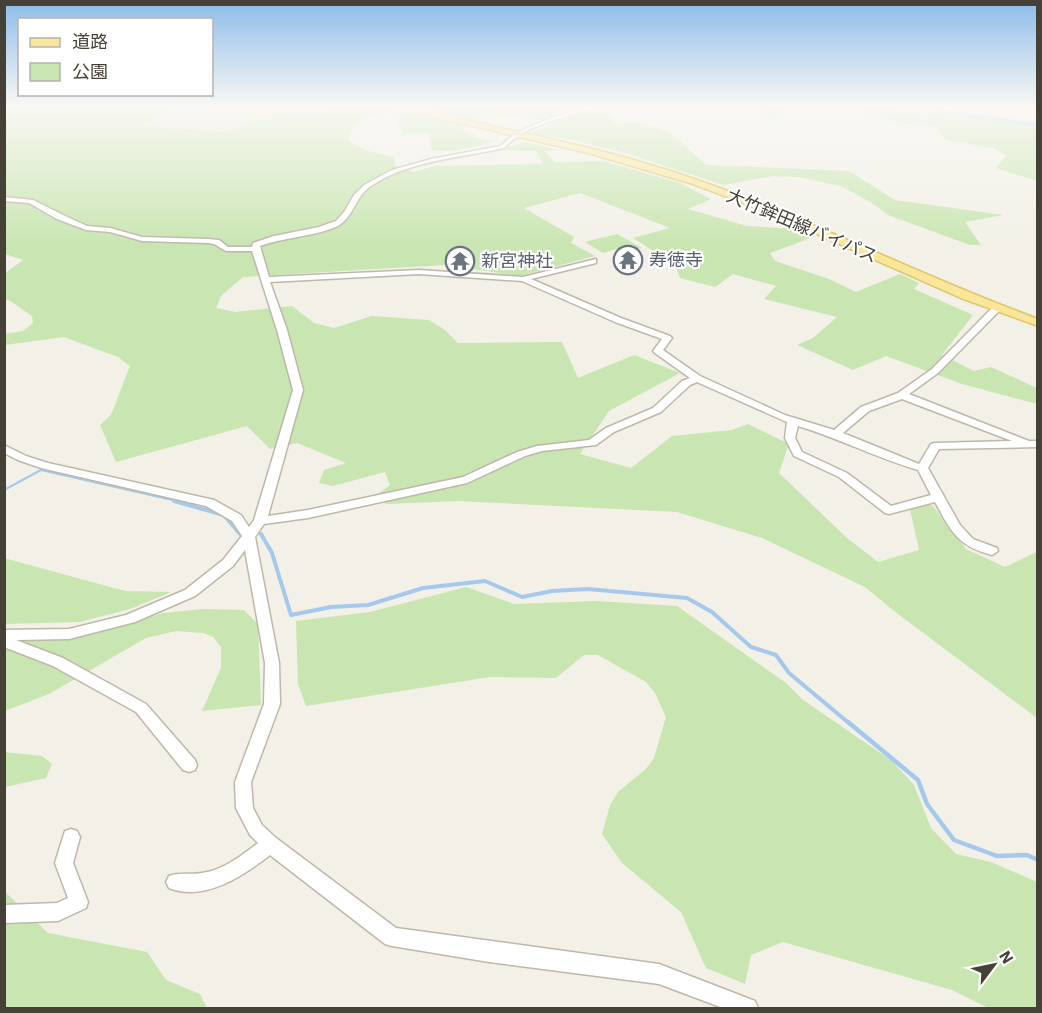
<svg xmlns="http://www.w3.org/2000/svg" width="1042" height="1013" viewBox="0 0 1042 1013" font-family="'IBM Plex Sans','Noto Sans JP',sans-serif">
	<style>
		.education { fill: #ebe6d1 }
		.green { fill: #c9e5b1 }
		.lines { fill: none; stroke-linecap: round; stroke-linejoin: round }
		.stream-far2 { stroke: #a5c9ed; stroke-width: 2 }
		.stream-far1 { stroke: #a5c9ed; stroke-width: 4 }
		.stream { stroke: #a5c9ed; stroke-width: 4.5 }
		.river { fill: #a5c9ed; fill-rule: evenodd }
		.minor-casing { stroke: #bdb8aa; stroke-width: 3 }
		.major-casing { stroke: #dec569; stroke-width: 3 }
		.minor { fill: #fff; fill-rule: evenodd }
		.major { fill: #f9e699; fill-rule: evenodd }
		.labels { text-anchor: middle; stroke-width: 4.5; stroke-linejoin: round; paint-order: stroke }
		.far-street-label { font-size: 18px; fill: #454136; stroke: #fff }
		.far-worship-label { font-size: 18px; fill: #5b616d; stroke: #fff; text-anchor: start }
	</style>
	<rect width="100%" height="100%" fill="#f2f0e7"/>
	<path class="education" d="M170 105H329L317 112 278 110 229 130 189 131 144 125 178 110Z"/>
	<g class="green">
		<path d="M5 105H164L173 110 142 126 224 132 280 112 320 115 335 105H366L454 122 461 125C467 139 482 139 496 141 475 147 454 153 432 150L427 133H404L398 122 401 113C381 111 352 115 348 140L364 150 394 157 395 166 414 172 434 166 543 164 536 151 499 150 525 142 559 150 544 151 555 162 603 161 680 183 711 199 688 209 747 226 796 229 816 236 770 253 775 261 829 279 856 292 900 274 919 283 914 289 973 315 942 355 974 371 991 367 1037 388V404L962 384 886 356 853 370 797 345 813 338 837 317 764 299 776 286 733 274 715 287 680 278 675 265 633 238 670 228 580 193 524 208 574 237 571 243 595 256 520 276 445 265 243 277 221 296 216 308 235 312 292 306 314 323 334 328 372 316 429 320 445 330 458 343 562 342 578 378 634 355 680 373 609 411 580 454 631 468 672 436 732 430 748 424 789 444 779 473 847 538 878 562 919 550 908 500 933 506 966 549 1005 567 1037 552V718L894 611 865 587 762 538 677 512 458 501 386 504 378 494 390 485 385 472 333 486 319 483 324 470 346 463 297 443 270 449 247 426 116 462 100 425 111 415 130 366 118 357 64 337 5 345V334L23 331 33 323 32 316 9 300H5L4 274 23 260 5 254Z"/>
		<path d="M406 105H586L562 111 540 120 516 116 471 119Z"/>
		<path d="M709 105 758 107 766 105H825L792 108 782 117 770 119 762 112Z"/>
		<path d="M844 105H879L927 116 942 113 1037 128V181L996 168 1006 156 993 148 946 140 936 127 924 123 907 124 881 119Z"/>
		<path d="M588 109 615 116 610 124 633 122 656 127 672 134 706 165 849 171 895 200 1004 215 965 222 981 245H970L888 215 872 203 841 186 798 177 773 176 723 185 629 154 576 141 530 133Z"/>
		<path d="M617 234 642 248 630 251 624 247 603 253 585 242Z"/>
		<path d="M4 558 125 591 171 592 130 609 80 622 5 624Z"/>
		<path d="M466 587 514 604 597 601 677 606 786 683 803 700 892 761 914 785 931 828 956 854 991 862 1037 882V1008H988L952 990 783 942 751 955 745 984 706 968 681 912 622 863 602 834 610 805 618 792 646 769 654 758 666 717 655 693 646 682 598 655H584L556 678 490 677 306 706 298 684 296 621 370 612Z"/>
		<path d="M204 609 244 610 258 624 261 705 202 711 221 668V647L213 637 203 633 176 631 146 638 49 694 5 711V643L114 629 163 613Z"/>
		<path d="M5 752 42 756 52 764 46 778 5 787Z"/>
		<path d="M4 891 48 933 147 952 166 980 200 994 207 1008H5Z"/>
	</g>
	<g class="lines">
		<path class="stream-far2" d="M4 490 41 470 181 502"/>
		<g class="stream-far1">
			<path d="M174 501 224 515 240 534"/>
			<path d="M261 534 272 553 291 615 331 607 368 605 423 588 485 581 522 597 552 591 588 589 687 598 712 612 751 647 776 655 789 673 850 724"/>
		</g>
		<path class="stream" d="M848 722 918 780 927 804 954 840 997 856 1027 855 1038 860"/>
		<path class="river" d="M887 105H910L1038 123V128Z"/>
		<g class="minor-casing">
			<g id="minor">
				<path d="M603 105C571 118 529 121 504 148 460 158 410 160 371 186 355 196 354 218 336 227 312 237 284 237 260 246L269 277 419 270 523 277 596 259V263L531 279 621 318 670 336 672 338 663 350 700 376 785 415 834 430 861 407 898 393 932 369 994 306H1000V310L938 373 909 394 1029 441H1038V447L939 449 928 468 960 525 973 539 997 548 998 551 992 555C957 546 951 531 935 502L889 514 885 513 839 477 794 456 785 438 787 422 697 382 690 385 661 412 614 432 596 445 542 451 525 456 467 483 308 518 264 524 255 537 279 663 280 704 251 782 253 808 262 825 276 838 396 928 659 964 755 1001 758 1008H723L659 984 489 962 392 946 385 944 270 855C243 876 204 902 169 888L166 882 169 876C179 872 191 875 202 873 224 870 241 856 258 843L250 835 236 808 235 782 264 704 265 663 245 550 233 566 195 596 135 622 69 639 16 640 63 658 146 704 195 760 197 765 195 770 189 772 183 770 136 712 53 666 4 647V630L69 629 126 615 185 590 223 560 242 536 232 521 206 506 41 468 18 460 4 453V445L26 456 48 463 214 500 241 515 249 527 254 520 293 390 277 330 252 251H226L214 244 208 243 142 241 110 232 86 230 57 219 29 203 4 201V197L33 200 63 215 87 226 110 228 142 237 208 239 219 240 228 247H252L253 243 274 236 319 227 336 221 344 212 354 195 364 185 392 170 431 159 500 146 516 133 545 120 590 106ZM419 274 522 281 615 322 662 339 653 351 655 353 690 378 682 381 653 408 606 428 589 440 537 446 517 452 463 477 308 510 268 516 303 390 287 330 270 282ZM902 399 1012 441 935 443 931 444 919 464 843 433 869 411ZM798 426C838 438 877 458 918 470L931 495 891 506 847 473 802 452 795 438Z"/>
				<path d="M71 829 77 831 80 837 73 863 88 902 86 908 58 921 4 923V905L57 903 68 898 55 863 65 831Z"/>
			</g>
		</g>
		<g class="major-casing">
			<path id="major" d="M382 105H395C497 128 602 146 700 181 815 221 923 277 1038 319V326L961 298 767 212 693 184 588 153Z"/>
		</g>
		<use href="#minor" class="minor"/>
		<use href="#major" class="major"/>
	</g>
	<linearGradient id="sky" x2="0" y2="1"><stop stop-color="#8dbcea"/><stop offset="0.43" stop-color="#f9f8f4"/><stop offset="1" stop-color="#f9f8f4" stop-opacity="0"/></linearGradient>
	<rect width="1042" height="247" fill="url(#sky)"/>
	<defs>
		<g id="temple-ring" transform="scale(1.5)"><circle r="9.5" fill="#fff" stroke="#6b7280" stroke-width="1.5"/><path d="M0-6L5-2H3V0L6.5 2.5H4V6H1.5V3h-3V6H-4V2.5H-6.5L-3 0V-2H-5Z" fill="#6b7280"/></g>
	</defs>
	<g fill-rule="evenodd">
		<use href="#temple-ring" x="628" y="260"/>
		<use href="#temple-ring" x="460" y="261"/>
	</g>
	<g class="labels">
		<g class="far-street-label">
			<text transform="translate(802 226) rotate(23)" y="6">大竹鉾田線バイパス</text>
		</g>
		<g class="far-worship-label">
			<text x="649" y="266">寿徳寺</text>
			<text x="481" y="267">新宮神社</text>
		</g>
	</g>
	<rect width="1042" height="1013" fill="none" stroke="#454136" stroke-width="12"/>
	<rect x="18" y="18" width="195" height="78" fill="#ffffff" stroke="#b5b3af" stroke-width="1.5"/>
	<rect x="30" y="38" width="30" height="9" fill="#f9e699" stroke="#b5b3af" stroke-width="1.5"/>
	<text x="72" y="48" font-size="18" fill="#454136">道路</text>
	<rect x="30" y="63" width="30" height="18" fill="#c9e5b1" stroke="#b5b3af" stroke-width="1.5"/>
	<text x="72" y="78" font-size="18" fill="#454136">公園</text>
	<g transform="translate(994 965) rotate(58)" stroke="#ffffff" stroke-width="4.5" paint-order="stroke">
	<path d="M0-4.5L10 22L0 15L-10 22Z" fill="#454136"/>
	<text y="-9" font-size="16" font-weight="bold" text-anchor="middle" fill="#454136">N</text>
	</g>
</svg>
